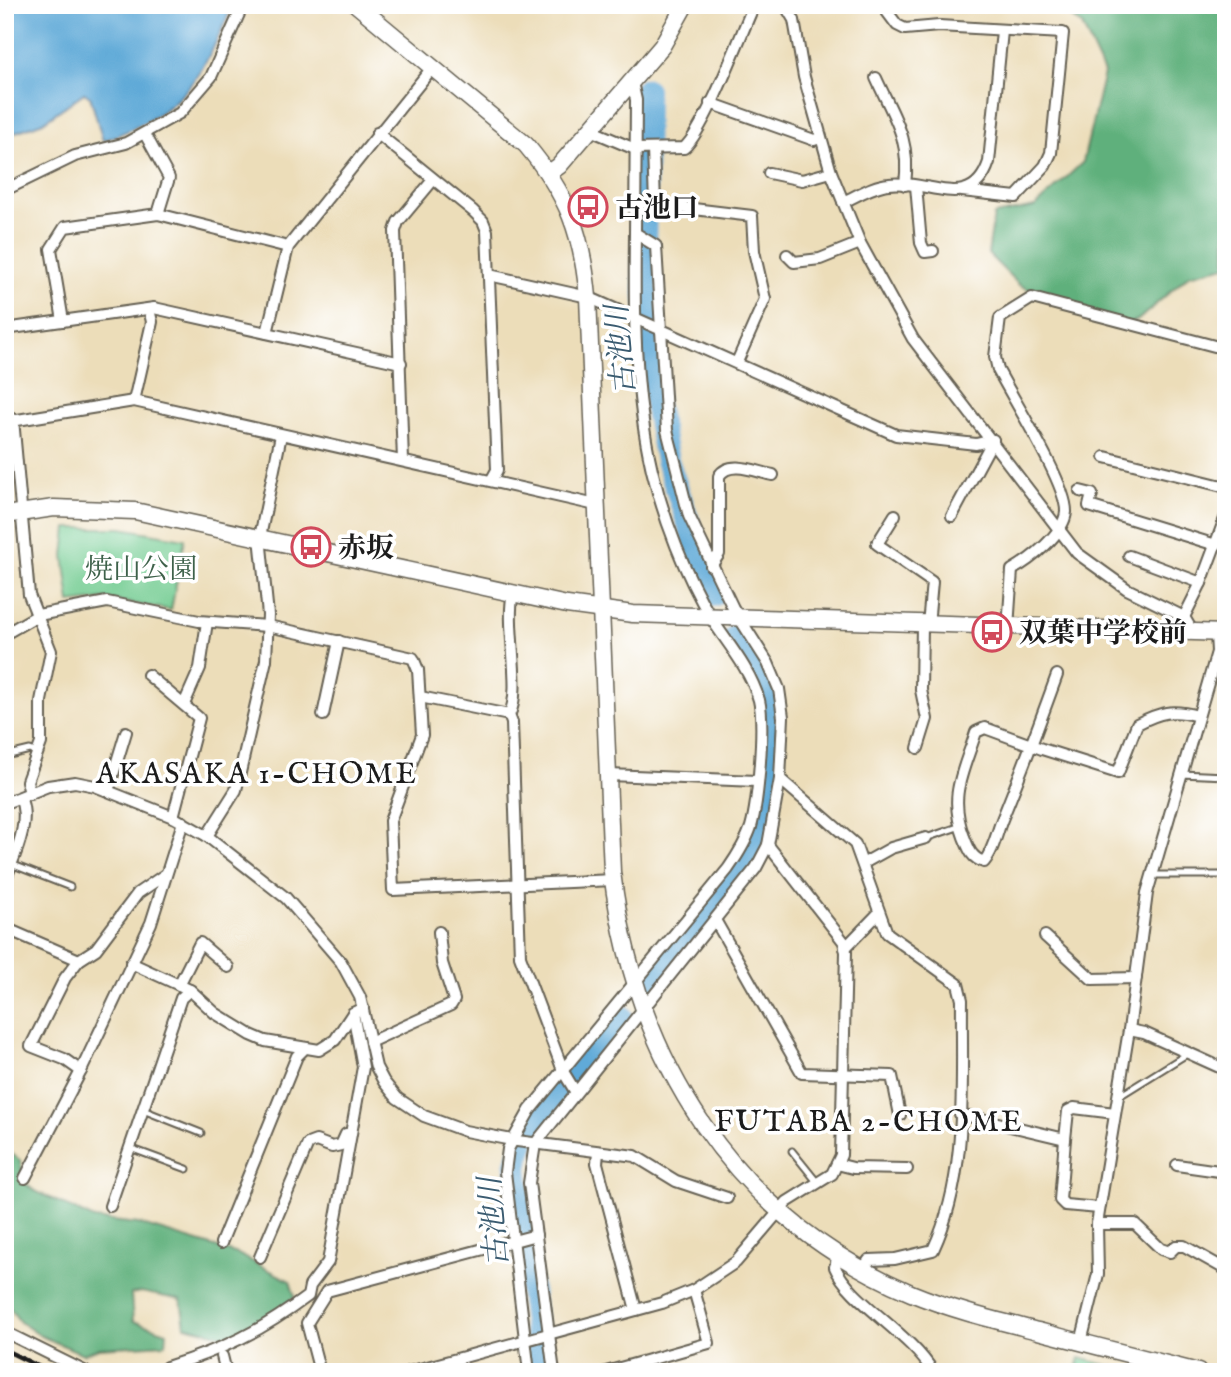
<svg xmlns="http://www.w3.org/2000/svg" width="1231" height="1377" viewBox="0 0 1231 1377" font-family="'IM FELL English','Noto Serif JP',serif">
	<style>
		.green { fill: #73cc92; stroke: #487457; stroke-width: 2 }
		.forest { fill: #5eb07c; stroke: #3d664c; stroke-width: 2 }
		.water { fill: #60aad8; stroke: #3e637a; stroke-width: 2 }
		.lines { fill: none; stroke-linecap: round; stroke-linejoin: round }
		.river { stroke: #60aad8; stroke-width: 24 }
		.lane-casing { stroke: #656053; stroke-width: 9 }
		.street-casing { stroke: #656053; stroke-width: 14 }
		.secondary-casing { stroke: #656053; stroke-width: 19 }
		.lane { stroke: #fff; stroke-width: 5 }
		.street { stroke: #fff; stroke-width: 10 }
		.secondary { stroke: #fff; stroke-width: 16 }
		.rail { stroke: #1c1c1c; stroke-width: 4.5 }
		.labels { text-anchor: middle; stroke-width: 7; stroke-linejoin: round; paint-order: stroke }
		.poi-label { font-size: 28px; font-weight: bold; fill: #1c1c1c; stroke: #fff; text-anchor: start }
		.park-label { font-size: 28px; fill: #3f624b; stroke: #fff }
		.water-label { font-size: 30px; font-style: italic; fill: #3b5c71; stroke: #fff }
		.neighbourhood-label { font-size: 30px; letter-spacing: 2px; fill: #1c1c1c; stroke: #fff }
	</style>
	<rect width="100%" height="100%" fill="#fff"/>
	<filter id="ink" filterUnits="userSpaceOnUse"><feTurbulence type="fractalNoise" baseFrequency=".0143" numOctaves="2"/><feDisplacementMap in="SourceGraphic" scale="14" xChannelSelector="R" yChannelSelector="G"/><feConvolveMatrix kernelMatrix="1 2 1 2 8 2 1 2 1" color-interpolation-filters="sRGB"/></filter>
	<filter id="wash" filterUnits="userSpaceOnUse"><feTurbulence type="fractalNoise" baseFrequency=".00686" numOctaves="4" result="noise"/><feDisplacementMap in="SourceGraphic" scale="28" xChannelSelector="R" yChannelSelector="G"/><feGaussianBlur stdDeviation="1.57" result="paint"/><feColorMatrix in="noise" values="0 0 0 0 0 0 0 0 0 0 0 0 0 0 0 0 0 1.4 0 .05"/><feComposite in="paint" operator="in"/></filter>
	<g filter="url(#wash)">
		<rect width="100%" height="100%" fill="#ecddb9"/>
		<g class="green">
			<path d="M67 528H121L185 539 171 610 105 599 70 603 64 556Z"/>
			<path d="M1080 1358 1132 1372H1076Z"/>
		</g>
		<g class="forest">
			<path d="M1054 5H1226V266L1189 275 1138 320 1113 328 1019 285 988 254 994 215 1035 207 1083 162 1104 73 1082 25Z"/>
			<path d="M5 1149 20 1160 25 1183 33 1190 94 1219 139 1224 238 1254 290 1281 295 1297 252 1326 229 1337 185 1326 181 1300 141 1292 131 1294 133 1321 167 1332 166 1344 99 1348 83 1354 41 1336 20 1322 5 1301V1208L10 1189 5 1185Z"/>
		</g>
		<path class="water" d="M5 5H233C199 82 185 110 103 141L90 96 84 93 43 122 5 136Z"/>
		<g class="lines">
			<g class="river">
				<path d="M646 90 644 272 656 405 667 460 713 595"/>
				<path d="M650 980C682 942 718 905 746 864 778 816 781 724 759 672 754 659 743 647 736 636"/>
				<path d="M541 1372 516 1167 524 1138 532 1123 621 1016"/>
			</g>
		</g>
	</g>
	<g filter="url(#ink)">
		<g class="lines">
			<g class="lane-casing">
				<g id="lane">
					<path d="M5 756 30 750 38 753"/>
					<path d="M1181 774 1226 776"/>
					<path d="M926 838 955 828"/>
					<path d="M11 864 70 887"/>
					<path d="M1152 875H1226"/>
					<path d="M1118 1097 1187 1054"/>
					<path d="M143 1110 201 1133"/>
					<path d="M130 1148 187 1169"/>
					<path d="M792 1151 817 1182"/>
				</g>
			</g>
			<g class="street-casing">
				<g id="street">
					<path d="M785 5 794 20 804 77 831 172 860 243 913 339 1077 553 1127 589 1184 617 1194 634"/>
					<path d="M882 5 897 25 905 29 939 26 1063 33 1051 153 1045 166 1016 197 962 191"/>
					<path d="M876 78C894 118 911 138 905 185"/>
					<path d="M710 103 814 140 820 138"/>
					<path d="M590 130 635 149 684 148C705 130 740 36 754 5"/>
					<path d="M377 133 473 211 483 221 487 231 497 470 492 479"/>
					<path d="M145 134 169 178 158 214"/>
					<path d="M653 150 655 203"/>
					<path d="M769 173 802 180 831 172"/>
					<path d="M916 186 921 243 925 252 933 251"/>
					<path d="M5 190 75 156 126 143 180 113 211 77 243 5"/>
					<path d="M635 202 752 216 754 251 765 299 737 362"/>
					<path d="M843 202C857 196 873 185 889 184 929 179 972 214 989 162L1002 31"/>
					<path d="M787 255 794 262 820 259 860 243"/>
					<path d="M489 275 588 297 896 435 976 444 993 440"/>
					<path d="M63 321 51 249 65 227 158 214 288 247"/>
					<path d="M5 329 154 308 401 363"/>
					<path d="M267 333 288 247 432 68"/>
					<path d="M134 401 152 322 149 309"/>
					<path d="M13 419 29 595 51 651 41 701V743L27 781 30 794"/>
					<path d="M5 422 134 401 596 505"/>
					<path d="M1105 457 1226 487"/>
					<path d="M403 461 395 231 398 222 433 180"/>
					<path d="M1080 491 1092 494 1089 506 1216 545"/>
					<path d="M895 515 877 544 932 582 928 625"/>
					<path d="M952 516 993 440"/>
					<path d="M1129 556 1201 583"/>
					<path d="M711 566 719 554V476C729 459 757 472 773 475"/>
					<path d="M1184 617 1201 583 1226 516"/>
					<path d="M1008 628 1012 570C1030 560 1064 534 1066 512 1067 484 1013 399 998 370L995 357 1000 318 1032 298 1226 349"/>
					<path d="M5 634 38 615 107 602 199 621 268 626 413 658 418 670 422 735 390 821 393 890 613 880"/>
					<path d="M148 675 199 718 173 817"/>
					<path d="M1057 675C1040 722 1022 770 1003 817 997 831 994 850 984 862 971 858 969 849 964 837 948 795 963 773 976 732L985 728 1042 749 1118 773 1137 724C1160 712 1172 709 1198 716"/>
					<path d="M420 697 509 715 512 723 520 956 564 1073 575 1091"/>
					<path d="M185 702 200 668 207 622"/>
					<path d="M323 715 339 641"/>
					<path d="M509 715C523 691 505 626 513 593"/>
					<path d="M918 748 927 719 921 690 922 625"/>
					<path d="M609 775 757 781"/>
					<path d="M780 779 855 844 887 933 958 984 962 1000C961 1082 969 1174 933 1250L895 1259 869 1260 863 1269"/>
					<path d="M108 791 126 732"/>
					<path d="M5 803 48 786 75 782 95 786 173 817 207 836 286 898 341 962 360 997 376 1067 384 1082 397 1098 424 1116 465 1131 517 1141 635 1156 676 1181 727 1198"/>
					<path d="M207 836 236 790 266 660 268 615 260 537 281 435"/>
					<path d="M864 863 891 848 926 838"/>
					<path d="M5 881C13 858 32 822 20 798"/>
					<path d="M715 920 802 1073 892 1076 900 1115"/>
					<path d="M5 928 79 960"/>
					<path d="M1045 936 1092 979 1136 978"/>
					<path d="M845 948 878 914"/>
					<path d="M131 963 190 990 215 1013 251 1035 265 1041 319 1050 335 1040 353 1013"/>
					<path d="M179 985 200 943 228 967"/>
					<path d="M1129 1030 1144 1033 1226 1070"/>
					<path d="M370 1042 451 1005 454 1000 442 963 439 932"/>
					<path d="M81 1071 64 1059 31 1046 65 978 79 960 96 949 138 893 166 874"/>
					<path d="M960 1114 1065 1139 1068 1111 1074 1108 1115 1113"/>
					<path d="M1065 1139 1060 1200 1065 1205 1099 1208"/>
					<path d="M598 1153 597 1163 636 1310"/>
					<path d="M837 1164 853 1168 907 1169"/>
					<path d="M1177 1165 1226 1172"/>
					<path d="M25 1178 81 1071 151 923 183 822"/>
					<path d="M110 1206 181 998 190 990"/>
					<path d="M1097 1224H1135L1161 1249 1170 1252 1176 1246H1184L1225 1269"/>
					<path d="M221 1243 297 1056 305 1048"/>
					<path d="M838 1254 835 1267C849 1301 910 1333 933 1372"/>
					<path d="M260 1257 308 1144 316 1141 332 1147 341 1145 346 1134"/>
					<path d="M5 1332 86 1372"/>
					<path d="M1081 1342 1098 1274 1097 1224 1129 1030 1147 893 1217 652 1216 634"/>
					<path d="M222 1356 226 1372"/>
					<path d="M5 1368 12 1372"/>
					<path d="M161 1372 167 1367C224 1349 260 1332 308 1296L310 1286 328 1262 363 1067 353 1013 363 1008"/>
					<path d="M320 1372 307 1323 327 1291 536 1235"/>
					<path d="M409 1372 662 1303 694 1290 736 1262 787 1202 832 1174 841 1155 846 952 844 942 768 845"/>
					<path d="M529 1372 505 1172 508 1149 530 1110 728 869C737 856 746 842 751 827 758 802 765 725 759 700 750 669 728 644 711 618 685 574 664 520 652 470 634 392 634 313 635 233"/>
					<path d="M554 1372 529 1183 535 1144 756 868 768 845 780 779 783 717 779 689 768 663 733 608 689 516 667 430 656 246 635 233 636 100 632 82"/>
					<path d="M606 1372 709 1343 694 1290"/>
				</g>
			</g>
			<g class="secondary-casing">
				<g id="secondary">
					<path d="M357 5 526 145C568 195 582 233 588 297L612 872C635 1060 732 1217 911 1293 952 1310 995 1320 1038 1331 1091 1345 1144 1358 1198 1372"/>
					<path d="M549 173 559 166 662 46 685 5"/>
					<path d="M5 515 54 508 135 511 567 605 633 614 1226 633"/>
				</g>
			</g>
			<use href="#lane" class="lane"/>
			<use href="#street" class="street"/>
			<use href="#secondary" class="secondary"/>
			<path class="rail" d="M5 1350 50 1372"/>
		</g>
	</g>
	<defs>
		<g id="bus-ring" transform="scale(2.0125)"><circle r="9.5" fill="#fff" stroke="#d1495b" stroke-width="1.5"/><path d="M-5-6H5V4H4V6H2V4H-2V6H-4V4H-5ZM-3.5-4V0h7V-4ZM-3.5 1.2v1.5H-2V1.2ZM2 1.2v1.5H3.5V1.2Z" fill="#d1495b"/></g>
	</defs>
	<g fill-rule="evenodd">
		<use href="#bus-ring" x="588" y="207"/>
		<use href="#bus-ring" x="311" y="547"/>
		<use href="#bus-ring" x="992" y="632"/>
	</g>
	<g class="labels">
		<g class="poi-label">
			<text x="615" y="217">古池口</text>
			<text x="338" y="557">赤坂</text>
			<text x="1019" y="642">双葉中学校前</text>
		</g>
		<g class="park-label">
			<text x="141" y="578">焼山公園</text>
		</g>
		<g class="water-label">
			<text transform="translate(620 350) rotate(-95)" y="10">古池川</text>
			<text transform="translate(493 1222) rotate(-95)" y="10">古池川</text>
		</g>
		<g class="neighbourhood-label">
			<text x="257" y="783">AKASAKA 1-CHOME</text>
			<text x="869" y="1131">FUTABA 2-CHOME</text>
		</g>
	</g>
	<rect width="1231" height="1377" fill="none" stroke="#fff" stroke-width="28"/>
</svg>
